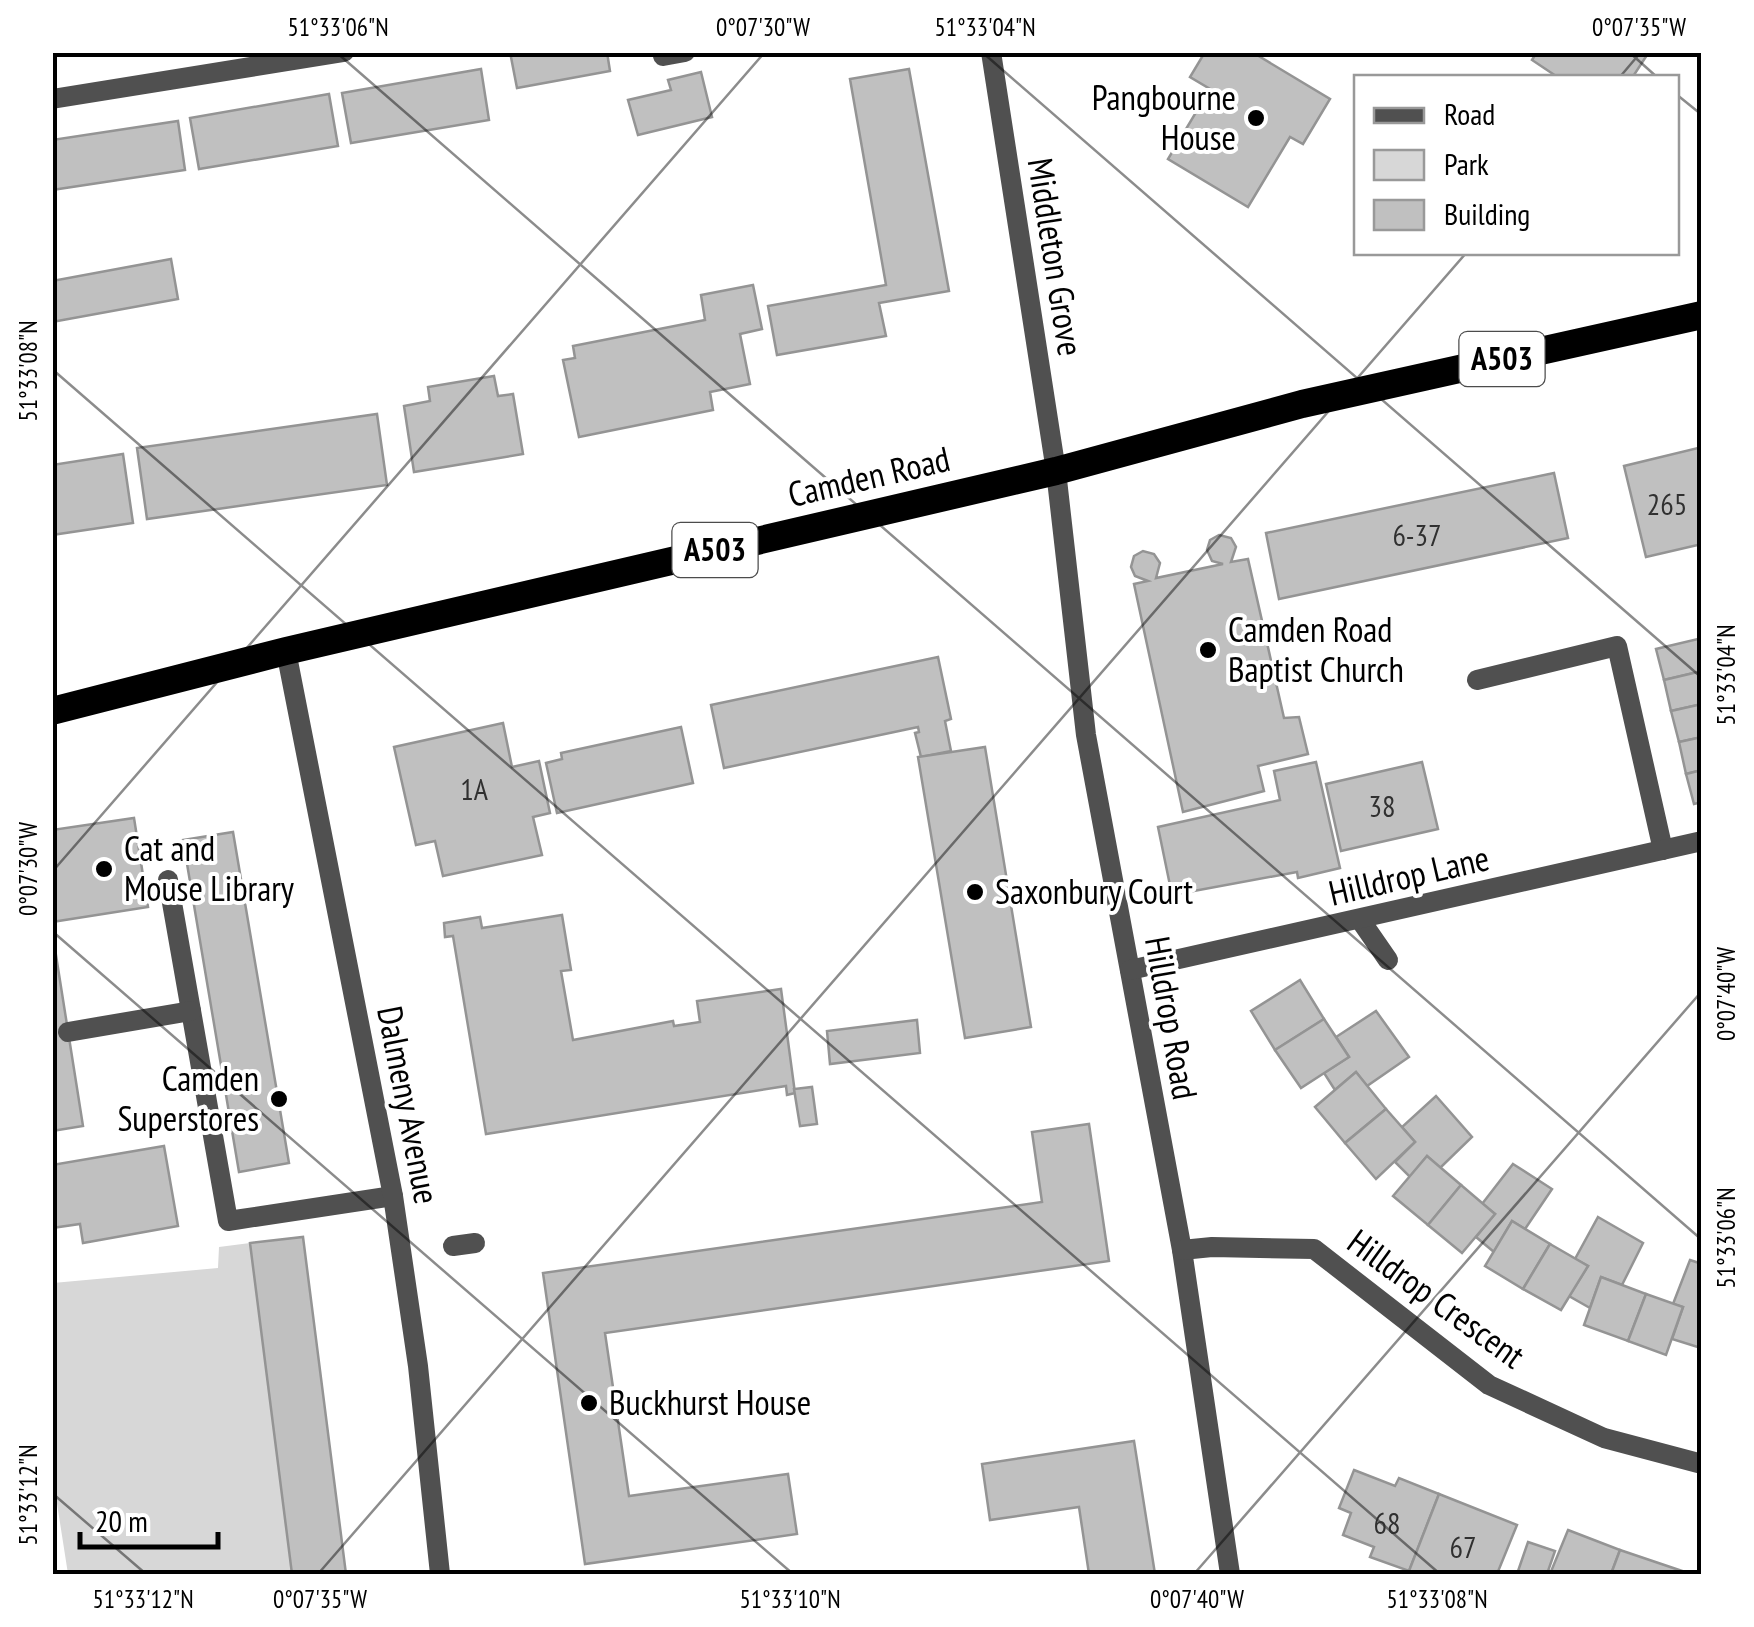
<svg xmlns="http://www.w3.org/2000/svg" width="1754" height="1627" viewBox="0 0 1754 1627" font-family="'PT Sans Narrow',sans-serif">
	<style>
		.green { fill: #d7d7d7 }
		.building { fill: #c0c0c0; stroke: #949494; stroke-width: 2.5 }
		.lines { fill: none; stroke-linecap: round; stroke-linejoin: round }
		.service { stroke: #505050; stroke-width: 20 }
		.minor { stroke: #505050; stroke-width: 20 }
		.trunk { stroke: #000; stroke-width: 28 }
		.ticks { fill: none; stroke: #000; stroke-width: 2.5; stroke-opacity: 0.45 }
		.poi-dot { fill: #000; stroke: #fff; stroke-width: 4 }
		.labels { text-anchor: middle; stroke-width: 8; stroke-linejoin: round; paint-order: stroke }
		.number-label { font-size: 30px; fill: #303030 }
		.shield { fill: #fff; stroke: #4c4c4c; stroke-width: 2.5 }
		.shield-label { font-size: 32px; font-weight: bold; fill: #000 }
		.poi-label { font-size: 35px; fill: #000; stroke: #fff; text-anchor: start }
		.street-label { font-size: 35px; fill: #000; stroke: #fff }
		.neatline { fill: none; stroke: #000; stroke-width: 4 }
		.ticks-label { font-size: 25px; text-anchor: middle; fill: #000 }
	</style>
	<rect width="100%" height="100%" fill="#fff"/>
	<path class="green" d="M250 1243 292 1574H68L53 1478V1283L218 1268 219 1247Z"/>
	<g class="building">
		<path d="M510 52H607L610 71 517 88Z"/>
		<path d="M1205 52H1252L1330 99 1303 144 1290 137 1248 207 1168 159 1210 89 1190 77Z"/>
		<path d="M1537 52H1649L1632 78H1559L1532 60Z"/>
		<path d="M481 69 489 120 351 143 342 93Z"/>
		<path d="M909 69 949 291 879 303 886 336 777 355 768 306 886 285 850 79Z"/>
		<path d="M701 72 712 117 638 135 628 100 671 90 668 80Z"/>
		<path d="M329 94 338 146 199 169 190 118Z"/>
		<path d="M178 121 185 170 52 190V140Z"/>
		<path d="M171 259 178 299 52 322V281Z"/>
		<path d="M753 285 762 329 740 334 750 384 710 392 713 410 579 437 563 360 575 358 573 346 705 320 701 295Z"/>
		<path d="M494 376 498 396 513 394 523 454 414 472 404 406 430 401 428 387Z"/>
		<path d="M377 414 387 485 147 519 137 448Z"/>
		<path d="M1702 447V544L1646 557 1624 466Z"/>
		<path d="M123 454 133 523 52 535V465Z"/>
		<path d="M1554 473 1568 538 1279 599 1266 533Z"/>
		<path d="M1219 535 1231 538 1236 547 1231 562 1248 559 1284 718 1299 717 1308 754 1258 766 1264 791 1183 812 1134 584 1148 581 1135 576 1131 567 1134 556 1143 551 1154 554 1160 563 1156 578 1223 564 1212 561 1207 550 1210 540Z"/>
		<path d="M1702 638V671L1664 680 1656 649Z"/>
		<path d="M938 657 951 719 945 721 951 751 921 757 915 733 919 732 918 727 724 768 711 705Z"/>
		<path d="M1702 671V704L1671 711 1664 680Z"/>
		<path d="M1702 704V737L1679 742 1671 711Z"/>
		<path d="M503 723 512 767 539 761 550 813 533 817 542 855 443 876 435 841 416 845 394 747Z"/>
		<path d="M681 727 693 783 557 813 546 763 562 759 561 753Z"/>
		<path d="M1702 737V770L1686 774 1679 742Z"/>
		<path d="M985 747 1031 1027 965 1038 918 757Z"/>
		<path d="M1316 762 1340 868 1298 878 1297 872 1172 895 1158 827 1280 800 1274 771Z"/>
		<path d="M1422 762 1438 829 1341 851 1326 784Z"/>
		<path d="M1702 770V802L1694 804 1686 774Z"/>
		<path d="M134 818 148 907 52 922V830Z"/>
		<path d="M233 832 289 1163 239 1172 183 840Z"/>
		<path d="M562 915 571 970 561 971 573 1040 673 1021 674 1026 700 1022 697 1001 781 989 795 1093 787 1095 786 1086 486 1134 453 936 445 937 444 923 480 917 482 928Z"/>
		<path d="M52 930 83 1126 52 1131Z"/>
		<path d="M1300 980 1324 1019 1275 1050 1251 1011Z"/>
		<path d="M1376 1011 1409 1057 1367 1086 1356 1072 1335 1090 1324 1073 1349 1057 1336 1037Z"/>
		<path d="M1324 1019 1349 1057 1301 1088 1275 1050Z"/>
		<path d="M917 1020 920 1053 830 1064 827 1031Z"/>
		<path d="M1356 1072 1386 1109 1345 1143 1315 1107Z"/>
		<path d="M812 1087 817 1124 800 1126 794 1089Z"/>
		<path d="M1436 1096 1472 1137 1440 1168 1427 1156 1410 1177 1395 1162 1415 1142 1402 1127Z"/>
		<path d="M1386 1109 1415 1142 1376 1179 1345 1143Z"/>
		<path d="M1089 1124 1109 1261 605 1333 629 1496 788 1474 797 1534 585 1564 543 1273 1042 1202 1032 1132Z"/>
		<path d="M164 1146 178 1226 83 1243 80 1224 52 1228V1165Z"/>
		<path d="M1427 1156 1461 1185 1428 1225 1393 1196Z"/>
		<path d="M1513 1164 1552 1189 1525 1229 1512 1221 1494 1252 1476 1237 1495 1214 1482 1204Z"/>
		<path d="M1461 1185 1495 1214 1462 1253 1428 1225Z"/>
		<path d="M1598 1217 1643 1243 1622 1285 1601 1277 1590 1308 1569 1296 1588 1266 1575 1259Z"/>
		<path d="M1512 1221 1550 1244 1523 1289 1485 1266Z"/>
		<path d="M303 1237 346 1574H292L250 1243Z"/>
		<path d="M1550 1244 1588 1266 1561 1310 1523 1289Z"/>
		<path d="M1690 1260 1702 1264 1701 1348 1672 1339 1683 1307 1673 1304Z"/>
		<path d="M1601 1277 1646 1294 1628 1341 1584 1325Z"/>
		<path d="M1646 1294 1683 1307 1666 1355 1628 1341Z"/>
		<path d="M1134 1441 1155 1574H1089L1079 1507 990 1520 982 1464Z"/>
		<path d="M1354 1470 1395 1486 1399 1478 1439 1494 1409 1571 1370 1557 1374 1547 1343 1535 1351 1513 1339 1508Z"/>
		<path d="M1439 1494 1517 1525 1497 1574H1416L1409 1571Z"/>
		<path d="M1568 1530 1620 1550 1611 1574H1550Z"/>
		<path d="M1528 1542 1555 1551 1547 1574H1517Z"/>
		<path d="M1620 1550 1688 1573V1574H1611Z"/>
	</g>
	<g class="lines">
		<g class="service">
			<path d="M663 56 685 52"/>
			<path d="M168 880 228 1221 393 1196"/>
			<path d="M1361 921 1388 960"/>
			<path d="M68 1032 191 1011"/>
			<path d="M453 1246 475 1243"/>
		</g>
		<g class="minor">
			<path d="M991 52 1056 471 1086 735 1182 1250 1230 1574"/>
			<path d="M52 99 344 52"/>
			<path d="M286 651 393 1196 418 1366 440 1574"/>
			<path d="M1477 680 1617 646 1663 850"/>
			<path d="M1130 970 1702 841"/>
			<path d="M1182 1250 1212 1247 1314 1249 1489 1385 1604 1438 1702 1464"/>
		</g>
		<path class="trunk" d="M52 711 286 651 1056 471 1302 404 1702 315"/>
	</g>
	<path class="ticks" d="M336 52 1702 1240M982 52 1702 678M1629 52 1658 78M1619 78 1641 52M1676 94 1702 115M52 369 1440 1574M52 872 765 52M52 931 793 1574M52 1493 146 1574M318 1574 1467 252M1194 1574 1702 991"/>
	<g class="poi-dot">
		<circle cx="1256" cy="118" r="10"/>
		<circle cx="1208" cy="650" r="10"/>
		<circle cx="104" cy="869" r="10"/>
		<circle cx="975" cy="892" r="10"/>
		<circle cx="279" cy="1099" r="10"/>
		<circle cx="589" cy="1403" r="10"/>
	</g>
	<g class="labels">
		<g class="number-label">
			<text x="1667" y="515">265</text>
			<text x="1417" y="546">6-37</text>
			<text x="474" y="800">1A</text>
			<text x="1382" y="817">38</text>
			<text x="1387" y="1534">68</text>
			<text x="1463" y="1558">67</text>
		</g>
		<g class="shield">
			<rect x="1459.5" y="332" width="85" height="54" rx="8"/>
			<rect x="672.5" y="523" width="85" height="54" rx="8"/>
		</g>
		<g class="shield-label">
			<text x="1502" y="370">A503</text>
			<text x="715" y="561">A503</text>
		</g>
		<g class="poi-label">
			<text x="1236" y="110" text-anchor="end">Pangbourne<tspan x="1236" dy="40">House</tspan></text>
			<text x="1228" y="642">Camden Road<tspan x="1228" dy="40">Baptist Church</tspan></text>
			<text x="124" y="861">Cat and<tspan x="124" dy="40">Mouse Library</tspan></text>
			<text x="995" y="904">Saxonbury Court</text>
			<text x="259" y="1091" text-anchor="end">Camden<tspan x="259" dy="40">Superstores</tspan></text>
			<text x="609" y="1415">Buckhurst House</text>
		</g>
		<g class="street-label">
			<text transform="translate(1055 257) rotate(81)" y="12">Middleton Grove</text>
			<text transform="translate(869 477) rotate(-13)" y="12">Camden Road</text>
			<text transform="translate(1409 876) rotate(-13)" y="12">Hilldrop Lane</text>
			<text transform="translate(1171 1018) rotate(80)" y="12">Hilldrop Road</text>
			<text transform="translate(408 1105) rotate(79)" y="12">Dalmeny Avenue</text>
			<text transform="translate(1436 1299) rotate(36)" y="12">Hilldrop Crescent</text>
		</g>
	</g>
	<rect width="1754" height="1627" fill="none" stroke="#ffffff" stroke-width="110"/>
	<rect x="1354" y="75" width="325" height="180" fill="#ffffff" stroke="#999999" stroke-width="2.5"/>
	<rect x="1374" y="108" width="50" height="15" fill="#505050" stroke="#999999" stroke-width="2.5"/>
	<text x="1444" y="125" font-size="30" fill="#000000">Road</text>
	<rect x="1374" y="150" width="50" height="30" fill="#d7d7d7" stroke="#999999" stroke-width="2.5"/>
	<text x="1444" y="175" font-size="30" fill="#000000">Park</text>
	<rect x="1374" y="200" width="50" height="30" fill="#c0c0c0" stroke="#999999" stroke-width="2.5"/>
	<text x="1444" y="225" font-size="30" fill="#000000">Building</text>
	<path d="M80 1532v15h138v-15" fill="none" stroke="#000000" stroke-width="5"/>
	<text x="95" y="1532" font-size="30" fill="#000000" stroke="#ffffff" stroke-width="8" paint-order="stroke">20 m</text>
	<rect x="55" y="55" width="1644" height="1517" class="neatline"/>
	<g class="ticks-label">
		<text x="338" y="36">51°33'06"N</text>
		<text x="763" y="36">0°07'30"W</text>
		<text x="985" y="36">51°33'04"N</text>
		<text x="1639" y="36">0°07'35"W</text>
		<text transform="translate(28 371) rotate(-90)" y="9">51°33'08"N</text>
		<text transform="translate(1726 675) rotate(-90)" y="9">51°33'04"N</text>
		<text transform="translate(28 869) rotate(-90)" y="9">0°07'30"W</text>
		<text transform="translate(1726 994) rotate(-90)" y="9">0°07'40"W</text>
		<text transform="translate(1726 1238) rotate(-90)" y="9">51°33'06"N</text>
		<text transform="translate(28 1495) rotate(-90)" y="9">51°33'12"N</text>
		<text x="143" y="1608">51°33'12"N</text>
		<text x="320" y="1608">0°07'35"W</text>
		<text x="790" y="1608">51°33'10"N</text>
		<text x="1197" y="1608">0°07'40"W</text>
		<text x="1437" y="1608">51°33'08"N</text>
	</g>
</svg>
